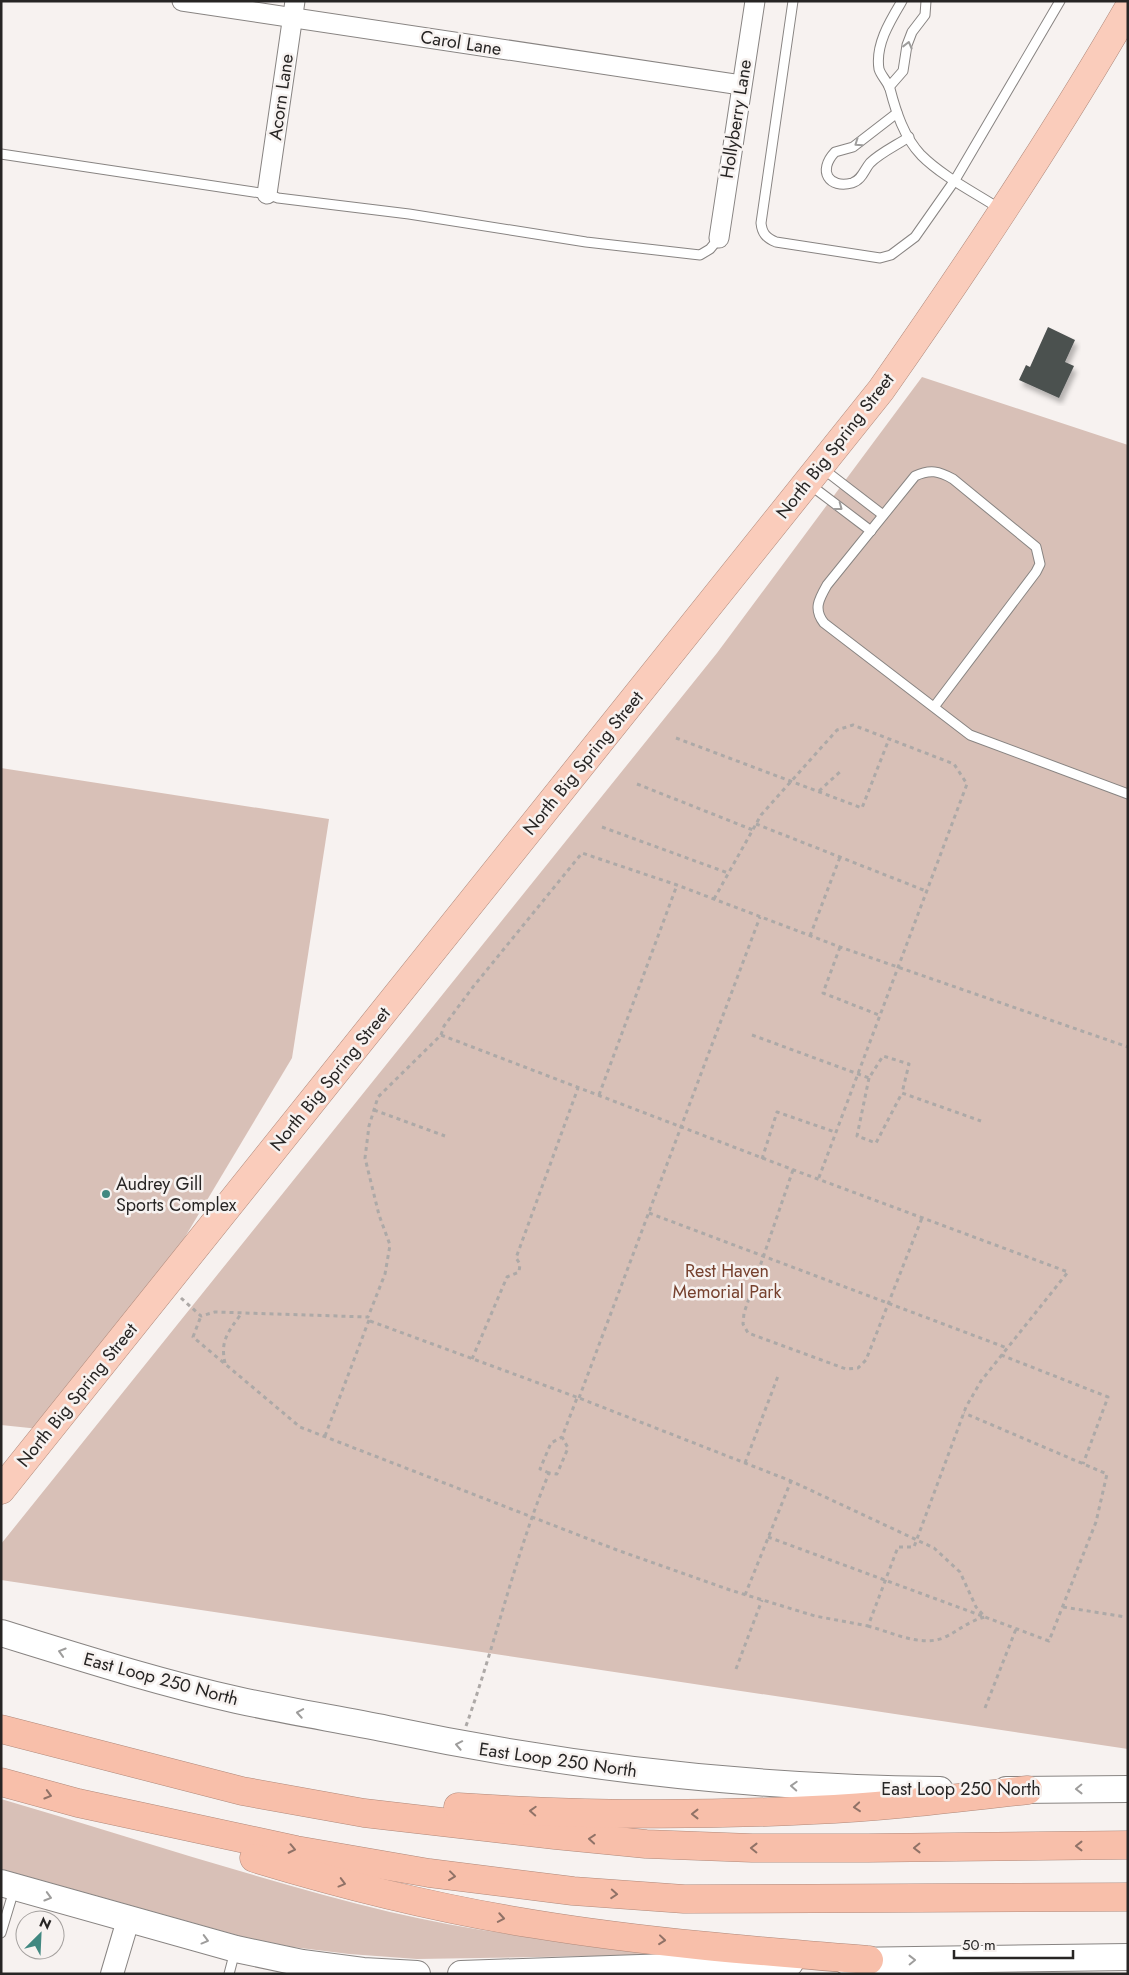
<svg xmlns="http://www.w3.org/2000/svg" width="1129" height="1975" viewBox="0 0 1129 1975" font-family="Jost,sans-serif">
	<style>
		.green { fill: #d8c0b7 }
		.building { fill: #4c5150; filter: url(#shadow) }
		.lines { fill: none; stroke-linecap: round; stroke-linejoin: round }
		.service-casing { stroke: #888482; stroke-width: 11 }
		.minor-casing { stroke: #888482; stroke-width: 21 }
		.tertiary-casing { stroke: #888482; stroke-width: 24 }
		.secondary-casing { stroke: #888482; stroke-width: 28 }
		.trunk-casing { stroke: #af897b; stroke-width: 29 }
		.motorway-casing { stroke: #af897b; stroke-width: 29 }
		.path { stroke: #ada9a7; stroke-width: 3; stroke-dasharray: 4 4; stroke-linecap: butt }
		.service { stroke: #fff; stroke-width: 9 }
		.minor { stroke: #fff; stroke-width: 19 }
		.tertiary { stroke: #fff; stroke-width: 22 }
		.secondary { stroke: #fff; stroke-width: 26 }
		.trunk { stroke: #faccbb; stroke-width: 28 }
		.motorway { stroke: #f8bfaa; stroke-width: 28 }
		.oneway { stroke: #9e9d9c }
		.oneway2 { stroke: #907267 }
		.poi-dot { fill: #418881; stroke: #f7f2f0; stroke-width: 2 }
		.labels { text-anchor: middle; stroke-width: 5; stroke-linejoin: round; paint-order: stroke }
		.street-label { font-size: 18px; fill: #272524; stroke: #f7f2f0 }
		.poi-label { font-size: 18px; fill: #272524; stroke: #f7f2f0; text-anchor: start }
		.park-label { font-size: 18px; fill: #76412e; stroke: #f7f2f0 }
	</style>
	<defs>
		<filter id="shadow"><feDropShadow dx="3" dy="5.5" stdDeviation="2.5" flood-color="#0004"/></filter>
	</defs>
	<rect width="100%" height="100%" fill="#f7f2f0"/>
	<g class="green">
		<path d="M922 377 1128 445V1749L1 1580V1544L717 653Z"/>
		<path d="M1 768 329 819 292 1058 130 1329 49 1430 1 1425Z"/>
		<path d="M1 1799C131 1837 259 1880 390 1912 479 1933 570 1942 660 1955L417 1959 349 1954 292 1947 240 1936 1 1869Z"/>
	</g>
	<path class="building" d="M1048 327 1075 340 1065 362 1074 366 1059 398 1019 380 1026 365 1030 367Z"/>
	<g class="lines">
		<g class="service-casing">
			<g id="service">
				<path d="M793 1 761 223C762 233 766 238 776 242L880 258 891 255 915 237 955 180 1060 1"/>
				<path d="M902 1C890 21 875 45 879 69 881 76 888 82 890 89 896 112 904 137 921 155 943 177 974 192 1000 209"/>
				<path d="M889 87 903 71 907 45 912 32 925 15 926 1"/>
				<path d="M897 113 853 147 835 152C817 171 829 189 852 183 862 180 864 170 870 163 880 153 897 145 909 137"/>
				<path d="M1 154 267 194 278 198 409 214 586 242 700 255 710 249 719 238"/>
				<path d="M822 468 883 515"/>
				<path d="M809 484 871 531"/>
				<path d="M934 707 1036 572 1040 564 1036 547 953 479C939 471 930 469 915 476L827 585C819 599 813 609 824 623L970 735 1128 794"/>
				<path d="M1 1933 14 1890"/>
				<path d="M229 1974 235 1951"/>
			</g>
		</g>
		<g class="minor-casing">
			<g id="minor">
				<path d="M182 1 741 85"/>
				<path d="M267 194 295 1"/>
				<path d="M719 238 755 1"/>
			</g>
		</g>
		<g class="tertiary-casing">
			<path id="tertiary" d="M112 1974 128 1920"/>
		</g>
		<g class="secondary-casing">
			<g id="secondary">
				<path d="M1 1633C79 1657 157 1682 237 1700 287 1711 337 1719 387 1729 571 1768 752 1788 940 1790"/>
				<path d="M1006 1790 1128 1789"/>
				<path d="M1 1883 236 1949 302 1963 363 1971 417 1974"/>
				<path d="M846 1961 1128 1957"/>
				<path d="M461 1974 790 1963"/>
			</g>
		</g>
		<g class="trunk-casing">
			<path id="trunk" d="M1 1490 881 390C968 266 1052 140 1128 9"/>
		</g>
		<g class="motorway-casing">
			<g id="motorway">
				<path d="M1 1729 242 1791 364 1813 555 1835 646 1844 752 1848H868L1128 1845"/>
				<path d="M1 1782 78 1803 296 1850 429 1873 573 1891 684 1899 1128 1897"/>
				<path d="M458 1807C576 1815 695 1816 813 1810 885 1807 957 1798 1028 1790"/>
				<path d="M254 1858C346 1886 439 1909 534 1924 644 1942 757 1951 869 1960"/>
			</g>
		</g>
		<g class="path">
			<path d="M676 738 862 808 889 739"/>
			<path d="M637 784 753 830"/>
			<path d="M819 791 842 770"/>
			<path d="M756 824 926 891"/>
			<path d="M602 827 728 873"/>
			<path d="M714 899 761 815 837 730 853 725 954 764 967 784 818 1180"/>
			<path d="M810 936 840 857"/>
			<path d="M840 947 823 993 879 1015"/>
			<path d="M441 1035 444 1026 473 987 582 853 677 885 840 947 1128 1047"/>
			<path d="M752 1035 869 1078 883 1056 909 1064 902 1093 981 1121"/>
			<path d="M869 1078 857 1136 876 1143 902 1093"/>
			<path d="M599 1095 677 885"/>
			<path d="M374 1110 445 1136"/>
			<path d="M762 1159 777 1112 835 1132"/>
			<path d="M793 1170 744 1313 743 1324 748 1333 846 1369 858 1368 866 1360 922 1218"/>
			<path d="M649 1213 1007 1348"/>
			<path d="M181 1298 201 1316 215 1312 368 1317 385 1274 390 1245 379 1215 365 1158 369 1126 378 1097 441 1035 799 1172 1068 1272 981 1381 966 1407 914 1547H898L868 1626 815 1616 730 1590 617 1550 300 1427 193 1337 201 1316"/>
			<path d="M370 1321 579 1398 791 1481 934 1548 960 1572 976 1607 985 1617 1049 1641 1096 1522 1107 1474 964 1413"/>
			<path d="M1001 1355 1108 1397 1083 1464"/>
			<path d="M472 1359 507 1277 519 1272 520 1264 516 1258 578 1088"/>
			<path d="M225 1363C220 1341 228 1332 241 1314"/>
			<path d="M579 1398 760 917"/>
			<path d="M325 1436 369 1320"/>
			<path d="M745 1463 778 1376"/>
			<path d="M549 1473 540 1469 551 1443 562 1437"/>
			<path d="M768 1537 985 1617C966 1622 959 1631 943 1638 920 1647 891 1632 868 1626"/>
			<path d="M745 1595 791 1481"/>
			<path d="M1063 1607 1126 1617"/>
			<path d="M736 1669 762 1600"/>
			<path d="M985 1708 1016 1629"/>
			<path d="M466 1726C496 1642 515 1555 549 1473L557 1474 568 1448 562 1437 577 1398"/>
		</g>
		<use href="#service" class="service"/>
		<use href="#minor" class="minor"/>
		<use href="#tertiary" class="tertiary"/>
		<use href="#secondary" class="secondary"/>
		<use href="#trunk" class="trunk"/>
		<use href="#motorway" class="motorway"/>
	</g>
	<defs><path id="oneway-chevron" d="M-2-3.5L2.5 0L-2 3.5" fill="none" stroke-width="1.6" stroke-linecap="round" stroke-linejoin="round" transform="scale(1.25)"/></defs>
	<g class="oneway">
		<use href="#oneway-chevron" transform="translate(908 45) rotate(-76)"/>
		<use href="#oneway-chevron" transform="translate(858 143) rotate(145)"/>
		<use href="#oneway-chevron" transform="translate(839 507) rotate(37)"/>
		<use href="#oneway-chevron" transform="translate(62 1652) rotate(-163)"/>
		<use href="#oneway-chevron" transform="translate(300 1713) rotate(-170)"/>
		<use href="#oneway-chevron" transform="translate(459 1745) rotate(-169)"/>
		<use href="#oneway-chevron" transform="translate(794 1786) rotate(-177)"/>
		<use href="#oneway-chevron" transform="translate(1079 1789) rotate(179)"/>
		<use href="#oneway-chevron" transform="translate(48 1897) rotate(16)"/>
		<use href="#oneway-chevron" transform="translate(205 1940) rotate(15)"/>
		<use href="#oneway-chevron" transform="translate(912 1960) rotate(-1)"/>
	</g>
	<g class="oneway2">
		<use href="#oneway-chevron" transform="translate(48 1795) rotate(16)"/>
		<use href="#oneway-chevron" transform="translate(857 1807) rotate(175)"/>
		<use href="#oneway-chevron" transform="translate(533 1811) rotate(-177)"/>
		<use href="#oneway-chevron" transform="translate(695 1814) rotate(180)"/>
		<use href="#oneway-chevron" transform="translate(592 1839) rotate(-175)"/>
		<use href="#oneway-chevron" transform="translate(1079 1846) rotate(180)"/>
		<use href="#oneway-chevron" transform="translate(754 1848) rotate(-179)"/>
		<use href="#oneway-chevron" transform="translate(917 1848) rotate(179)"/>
		<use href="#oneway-chevron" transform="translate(292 1849) rotate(12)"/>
		<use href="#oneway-chevron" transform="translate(452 1876) rotate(7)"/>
		<use href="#oneway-chevron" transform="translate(342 1883) rotate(15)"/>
		<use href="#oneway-chevron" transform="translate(614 1894) rotate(4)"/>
		<use href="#oneway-chevron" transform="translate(501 1918) rotate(10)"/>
		<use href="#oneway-chevron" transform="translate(662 1940) rotate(6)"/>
	</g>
	<circle class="poi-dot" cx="106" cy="1194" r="5"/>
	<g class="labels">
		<g class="street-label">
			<text transform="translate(461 43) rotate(9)" y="6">Carol Lane</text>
			<text transform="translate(281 97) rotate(-82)" y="6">Acorn Lane</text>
			<text transform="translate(736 119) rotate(-81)" y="6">Hollyberry Lane</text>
			<text transform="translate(835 446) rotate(-52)" y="6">North Big Spring Street</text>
			<text transform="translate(583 763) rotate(-51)" y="6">North Big Spring Street</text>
			<text transform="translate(330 1079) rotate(-51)" y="6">North Big Spring Street</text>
			<text transform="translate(77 1395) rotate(-51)" y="6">North Big Spring Street</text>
			<text transform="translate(161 1679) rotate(15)" y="6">East Loop 250 North</text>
			<text transform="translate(558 1760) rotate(8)" y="6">East Loop 250 North</text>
			<text x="961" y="1795">East Loop 250 North</text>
		</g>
		<g class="poi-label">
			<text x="116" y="1190">Audrey Gill<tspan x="116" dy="21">Sports Complex</tspan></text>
		</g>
		<g class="park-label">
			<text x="727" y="1277">Rest Haven<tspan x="727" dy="21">Memorial Park</tspan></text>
		</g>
	</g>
	<rect width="1129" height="1975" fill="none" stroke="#272524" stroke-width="5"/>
	<g transform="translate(40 1935) rotate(24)"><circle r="24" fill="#f7f2f0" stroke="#a4a09e"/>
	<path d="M0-4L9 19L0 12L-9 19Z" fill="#418881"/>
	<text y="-8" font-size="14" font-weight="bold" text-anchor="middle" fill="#272524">N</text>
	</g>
	<path d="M954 1950v8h119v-8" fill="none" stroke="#272524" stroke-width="2.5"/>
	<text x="962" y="1950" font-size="15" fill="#272524" stroke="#f7f2f0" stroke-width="4" paint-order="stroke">50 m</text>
</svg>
